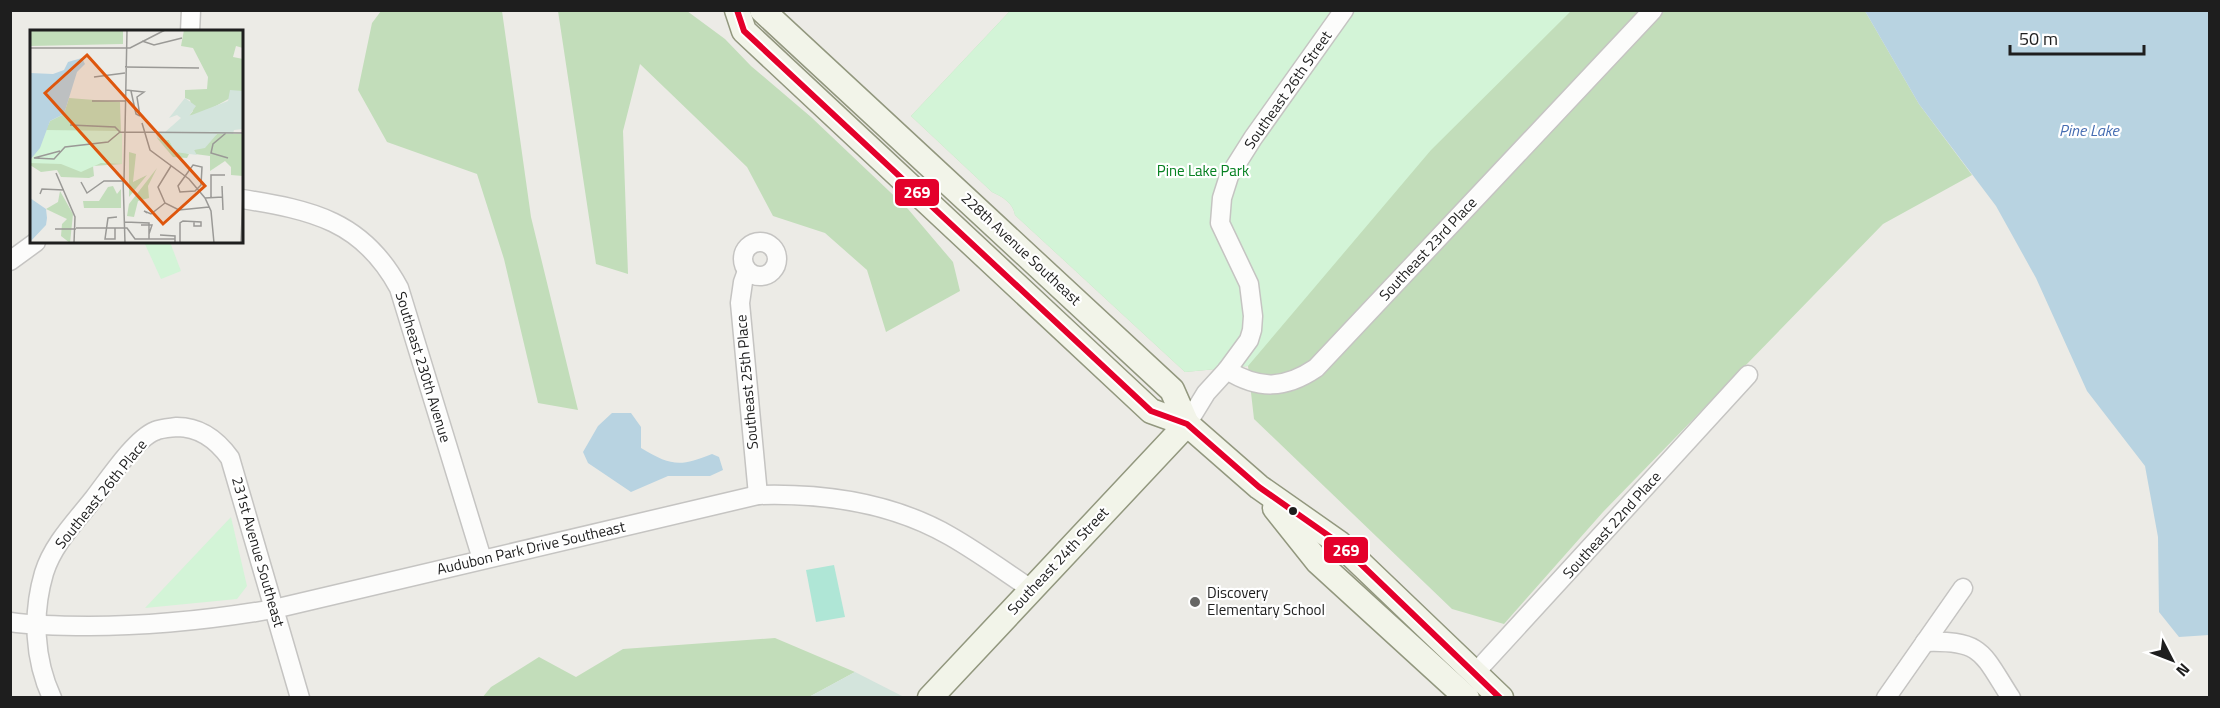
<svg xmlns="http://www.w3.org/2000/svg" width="2220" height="708" viewBox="0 0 2220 708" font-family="'Titillium Web',sans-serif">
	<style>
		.forest { fill: #c2ddba }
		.wetland { fill: #d3e4dc }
		.park { fill: #d3f4d7 }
		.pitch { fill: #afe6d6 }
		.water { fill: #b8d3e1 }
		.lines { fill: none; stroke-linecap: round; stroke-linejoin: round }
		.street-casing { stroke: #c5c4c2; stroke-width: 21 }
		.secondary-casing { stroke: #92977e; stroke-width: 27 }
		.street { stroke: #fcfcfb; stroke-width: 18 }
		.secondary { stroke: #f2f4e9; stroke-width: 24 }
		.bus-1-casing { stroke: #fff; stroke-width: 10 }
		.bus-1 { stroke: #e4002b; stroke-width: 6 }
		.bus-dot { fill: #1e1e1e; stroke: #fff; stroke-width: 2 }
		.poi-dot { fill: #666664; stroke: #fff; stroke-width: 2 }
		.labels { text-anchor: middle; stroke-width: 4.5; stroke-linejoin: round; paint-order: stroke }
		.street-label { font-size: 15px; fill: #1e1e1e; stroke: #fff }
		.park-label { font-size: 15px; fill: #068121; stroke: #fff }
		.poi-label { font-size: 15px; fill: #1e1e1e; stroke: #fff; text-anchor: start }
		.water-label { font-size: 16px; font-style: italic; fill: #466db2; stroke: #fff }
		.inset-road { fill: none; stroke: #9a9996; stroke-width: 1.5 }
		.view { fill: #de560d; fill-opacity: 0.15; stroke: #de560d; stroke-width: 3 }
		.inset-edge { fill: none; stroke: #1e1e1e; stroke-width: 3 }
		.line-badge { stroke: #fff; stroke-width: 2 }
		.badge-label { font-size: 16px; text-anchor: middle; font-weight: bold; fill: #fff }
	</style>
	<rect width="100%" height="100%" fill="#ecebe6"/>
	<g class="forest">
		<path d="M381 11H502L531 217 578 410 538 403 504 259 477 174 387 142 358 90 372 23Z"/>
		<path d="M558 11H687L725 39 751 66 811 117 908 209 953 262 960 291 886 332 867 270 825 233 773 216 747 167 640 64 623 131 628 274 596 264Z"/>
		<path d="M1010 11H1865L1919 104 1972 175 1883 224 1603 512 1504 624 1452 609 1254 419 1248 366 1185 372 1015 215C1013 203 1003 197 992 192L911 116Z"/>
		<path d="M775 638 855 672 809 697 482 698 491 687 539 657 576 677 623 649Z"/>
	</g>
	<path class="wetland" d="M855 672 904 697H809Z"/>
	<g class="park">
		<path d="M1010 11H1571L1431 150 1248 366 1185 372 1015 215C1013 203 1003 197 992 192L911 116Z"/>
		<path d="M144 242H170L181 271 161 279Z"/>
		<path d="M231 517 247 586 237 599 145 608Z"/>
	</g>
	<path class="pitch" d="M834 565 845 617 816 622 806 570Z"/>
	<g class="water">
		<path d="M1865 11H2209V635L2179 637 2159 612 2158 537 2145 466 2087 391 2036 278 1996 206 1919 104Z"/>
		<path d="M612 413H631L641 427V448C671 466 680 467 712 454L719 457 723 470 710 476H668L631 492 588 463 583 452 598 426Z"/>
	</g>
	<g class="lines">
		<g class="street-casing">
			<g id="street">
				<path d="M190 32 191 10"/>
				<path d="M242 199C312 210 363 221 399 288L482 559"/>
				<circle cx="760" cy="259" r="17"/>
				<path d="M10 261 36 242"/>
				<path d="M747 271 743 282 740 303 758 495"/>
				<path d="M1227 370 1249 340 1252 330 1253 316 1249 284 1220 223 1222 198 1229 176 1253 138 1344 10"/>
				<path d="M1187 424 1206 393 1227 370C1259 390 1285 389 1316 368L1653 10"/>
				<path d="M10 622C37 626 63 626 89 626 154 626 210 620 274 609L758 495C825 493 891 502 950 536 978 552 1004 571 1031 589"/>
				<path d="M1925 642C1983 640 1982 653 2011 698"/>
				<path d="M1475 673 1748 375"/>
				<path d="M52 698C34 659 32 614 44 573 53 544 76 521 94 498 108 480 135 439 155 431 162 428 170 428 177 427 200 427 217 440 230 458L300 698"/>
				<path d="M1886 698 1963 588"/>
			</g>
		</g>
		<g class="secondary-casing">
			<g id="secondary">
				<path d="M737 10 744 31 1151 411 1187 424 1259 487 1339 543 1501 698"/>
				<path d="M762 10 1172 390 1187 424"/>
				<path d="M1275 508 1318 562 1467 698"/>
				<path d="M930 698 1187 424"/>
			</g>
		</g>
		<use href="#street" class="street"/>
		<use href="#secondary" class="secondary"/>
		<g class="bus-1-casing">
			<path id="bus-1" d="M737 10 744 31 1151 411 1187 424 1259 487 1339 543 1500 698"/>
		</g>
		<use href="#bus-1" class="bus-1"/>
	</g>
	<circle class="bus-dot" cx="1293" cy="511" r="5"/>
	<circle class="poi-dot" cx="1195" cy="602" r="6"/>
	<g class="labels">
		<g class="street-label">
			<text transform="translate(1288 90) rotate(-55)" y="5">Southeast 26th Street</text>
			<text transform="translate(1021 249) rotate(43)" y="5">228th Avenue Southeast</text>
			<text transform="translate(1428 249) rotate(-47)" y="5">Southeast 23rd Place</text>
			<text transform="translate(423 367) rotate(73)" y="5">Southeast 230th Avenue</text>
			<text transform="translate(747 382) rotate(-95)" y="5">Southeast 25th Place</text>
			<text transform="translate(101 494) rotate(-51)" y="5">Southeast 26th Place</text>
			<text transform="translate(1612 525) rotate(-48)" y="5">Southeast 22nd Place</text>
			<text transform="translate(531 548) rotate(-13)" y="5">Audubon Park Drive Southeast</text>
			<text transform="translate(258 552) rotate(74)" y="5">231st Avenue Southeast</text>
			<text transform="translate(1058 561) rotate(-47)" y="5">Southeast 24th Street</text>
		</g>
		<g class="park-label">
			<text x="1203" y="176">Pine Lake Park</text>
		</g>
		<g class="poi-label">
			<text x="1207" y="598">Discovery<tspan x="1207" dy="17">Elementary School</tspan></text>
		</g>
		<g class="water-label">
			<text x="2089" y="136">Pine Lake</text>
		</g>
	</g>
	<g transform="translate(30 30)">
		<rect width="213" height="213" fill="#ecebe6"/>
		<path d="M0 0H93V14L0 16ZM154 0H213V18L206 16 203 27 213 29V61L173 83 159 86 163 81 160 70 155 68V60L177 59 178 47 163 18 151 16ZM39 68 90 72 92 134 63 136 64 146 59 148 31 147 27 140 11 142 0 135 20 91 34 84ZM187 104H213V146L201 145V137L195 131 180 141V126L165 124 164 120ZM127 108 139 110 144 119 159 124 157 128 143 127ZM99 122 106 124 103 152 117 145 99 167ZM127 138 118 156 119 168 108 171 104 187 97 186 99 174ZM83 156 87 164 91 159V178H54L53 171H69L78 157ZM30 161 43 184 40 213 31 206 32 194 37 189 16 179 28 172Z" fill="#c2ddba"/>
		<path d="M200 60 213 61V99L204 100 203 104H187L175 118 164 120 167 125 145 122 139 110 127 108 126 103H134L151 88 147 85 139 88 155 68 166 76 159 86 198 71Z" fill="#d3e4dc"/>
		<path d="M16 100 88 101 92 104V134L71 133 51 142 31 134 0 133Z" fill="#d3f4d7"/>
		<path d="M52 28 55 34 47 42 34 84 20 91 10 118 0 130V43L23 44 34 40 38 32ZM0 168 16 179 17 188 16 195 0 212Z" fill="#b8d3e1"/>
		<path class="inset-road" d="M112 11 124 15 152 8M0 18H100L135 0M95 37 169 38M64 47 95 43M96 60 114 62 107 67 110 86M101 61 106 84 110 86M62 71H95M112 93 120 120 159 149 175 168 181 181 184 213M40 95 85 97 90 102 213 103M196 103 183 114 181 123 198 128M30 121 4 128 24 129 35 117 78 112 90 102M163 135 172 137 171 155 165 161 150 162 148 156ZM141 136 128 157 135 173 149 180 179 177M26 143 45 187 44 213M93 148 95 213M94 151 97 0M51 152 57 163 74 151H93M192 156 193 180M10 164 12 159 34 160M181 167V145H195M175 168 193 167M117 183 114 181 121 184 135 173M95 192 119 193V209M111 195H122L119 204M46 198H97L105 209H145M85 198V209H75L78 188 87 187M25 199H46M130 205 145 206V213M150 213V193L153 191 171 192V196H164V192M211 213 213 163"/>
		<path class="view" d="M57 25 175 156 133 194 15 63Z"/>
		<rect width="213" height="213" class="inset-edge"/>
	</g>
	<g class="line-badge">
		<rect x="894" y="178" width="46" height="29" rx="6" fill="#e4002b"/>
		<rect x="1323" y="536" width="46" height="28" rx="6" fill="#e4002b"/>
	</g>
	<g class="badge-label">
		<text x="917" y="198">269</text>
		<text x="1346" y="556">269</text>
	</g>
	<rect width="2220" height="708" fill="none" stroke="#1e1e1e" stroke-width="24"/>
	<g transform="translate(2172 660) rotate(132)" stroke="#ffffff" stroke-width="4.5" paint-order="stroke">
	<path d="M0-4.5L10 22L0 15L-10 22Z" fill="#1e1e1e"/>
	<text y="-9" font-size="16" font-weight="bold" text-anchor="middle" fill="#1e1e1e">N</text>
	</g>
	<path d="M2010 45v9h134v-9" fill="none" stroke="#1e1e1e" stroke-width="3"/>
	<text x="2019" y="45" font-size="18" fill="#1e1e1e" stroke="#ffffff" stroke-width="4.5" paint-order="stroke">50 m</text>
</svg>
